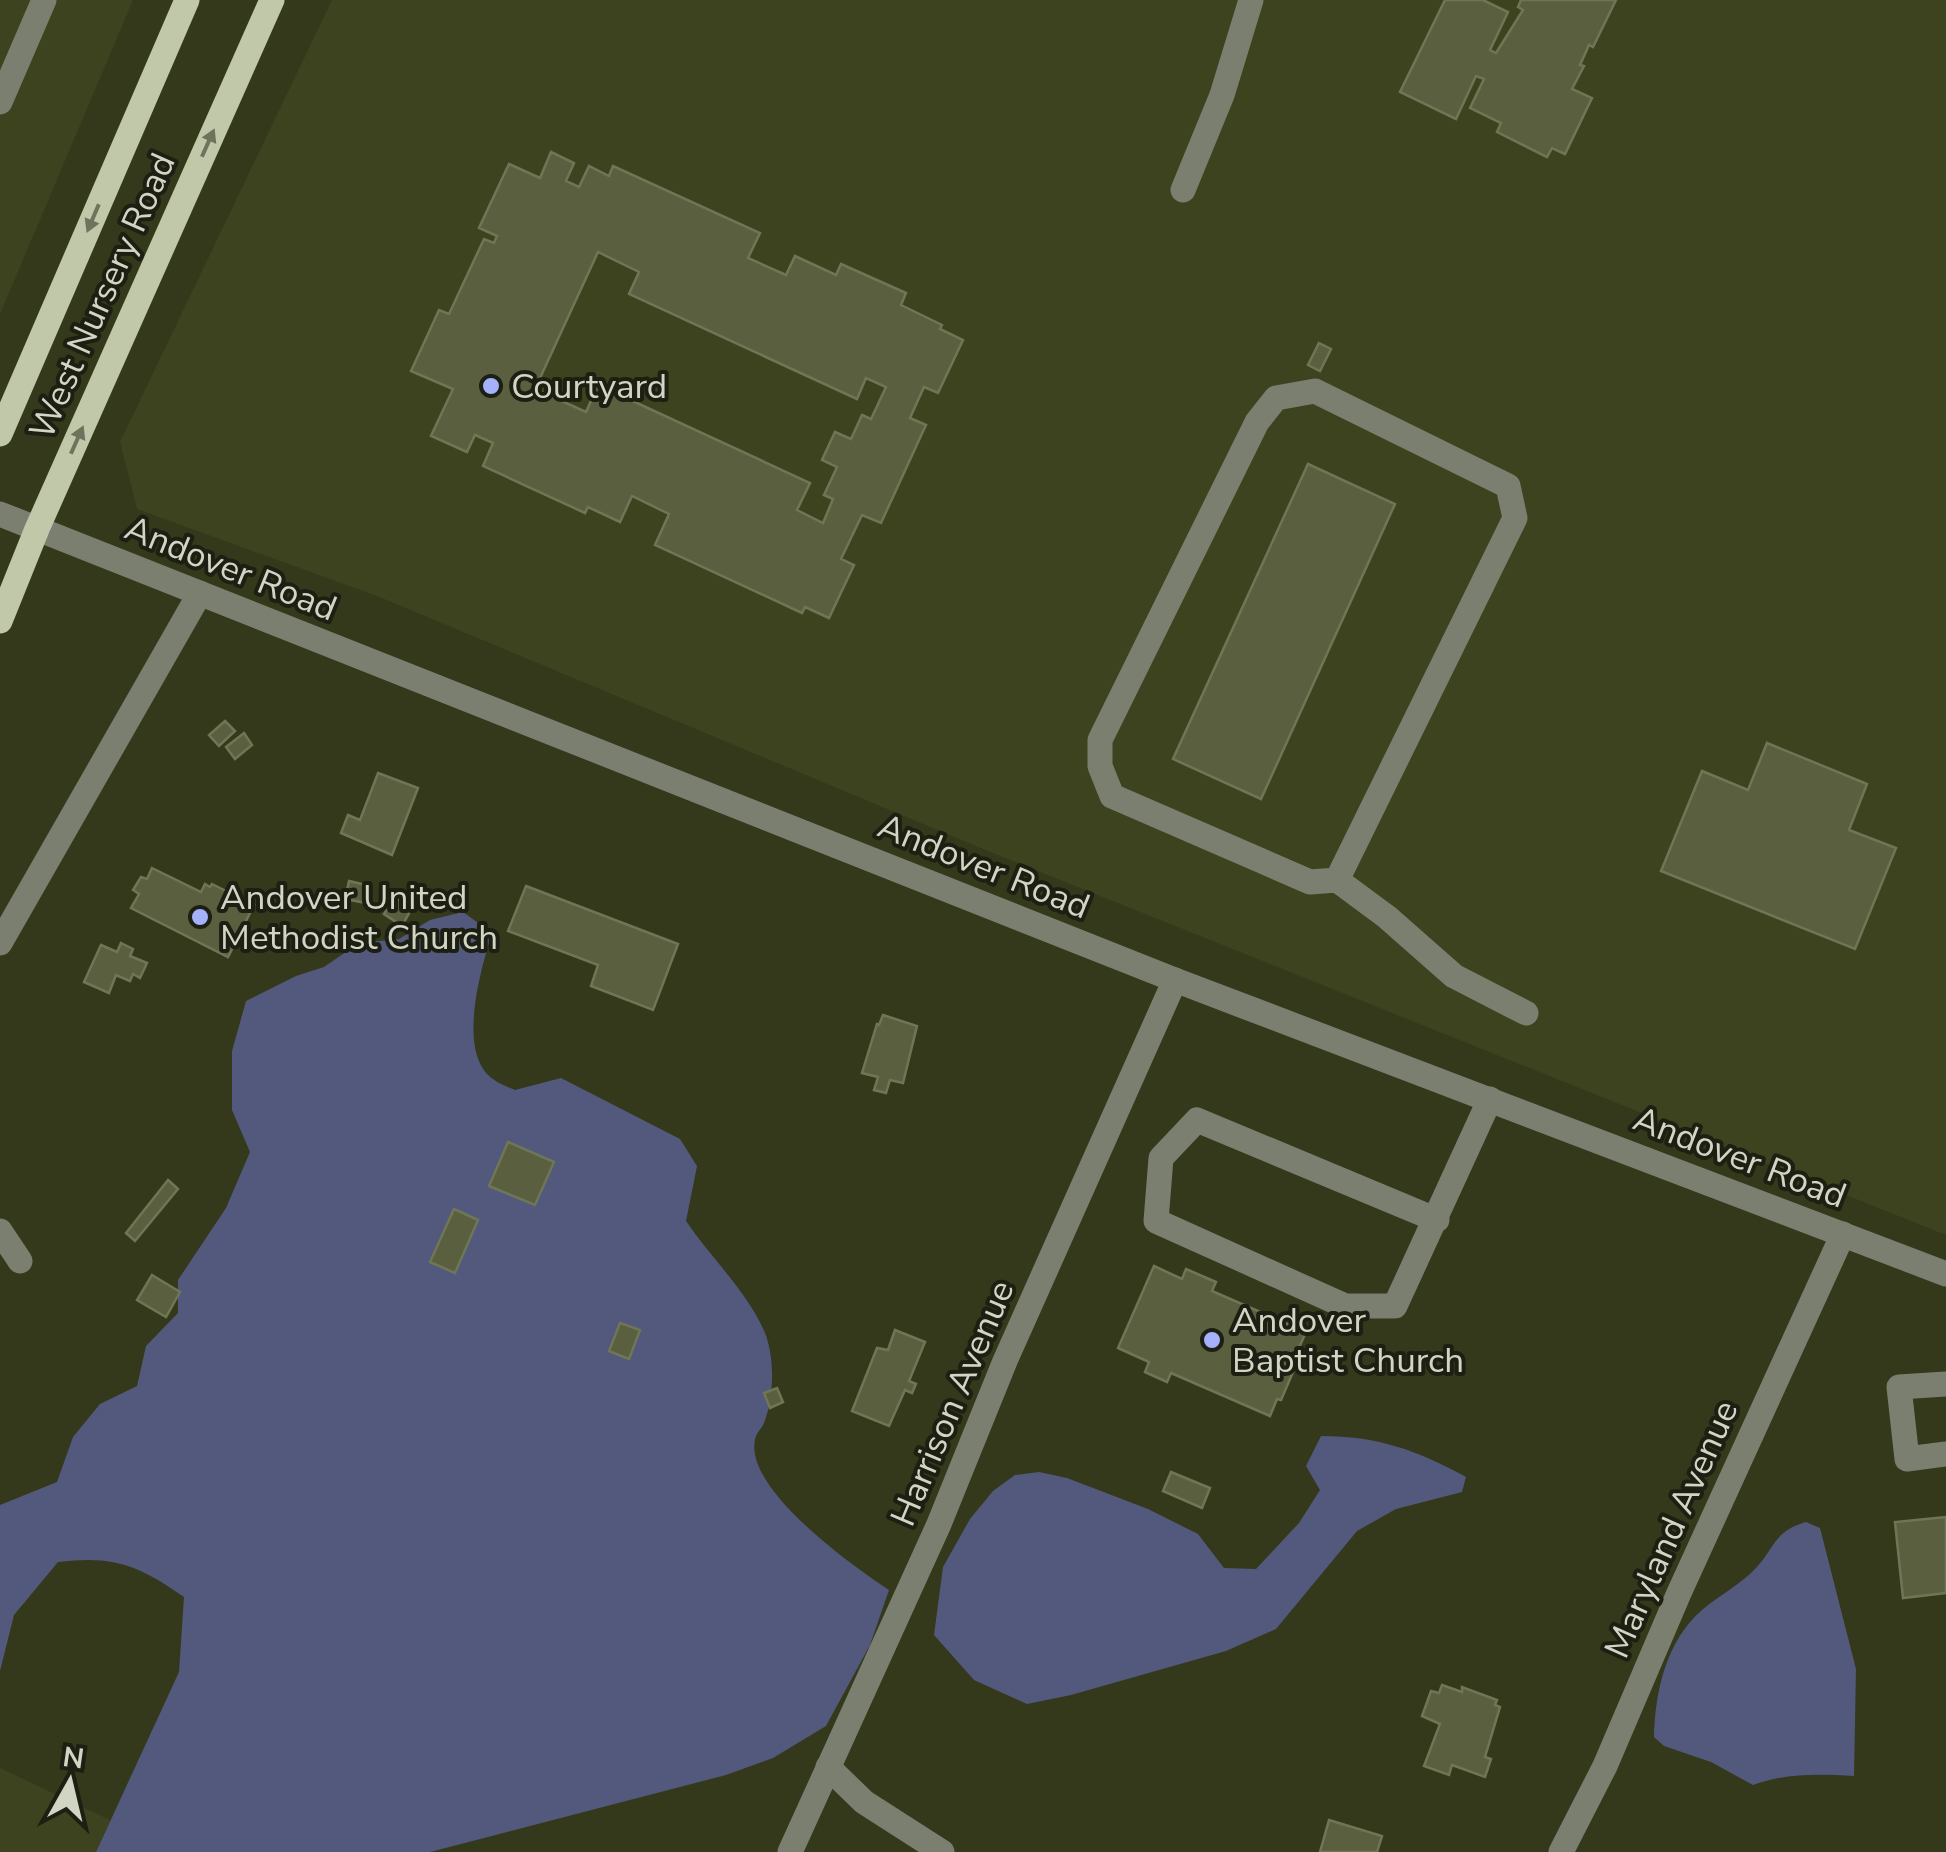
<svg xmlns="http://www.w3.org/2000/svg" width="1946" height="1852" viewBox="0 0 1946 1852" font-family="'Nunito Sans',sans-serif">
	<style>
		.built { fill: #3d431e }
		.green { fill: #52597c }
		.building { fill: #595f3f; stroke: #6f7656; stroke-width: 2.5; fill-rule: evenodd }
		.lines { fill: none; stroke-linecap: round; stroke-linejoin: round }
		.minor { stroke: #7b7f70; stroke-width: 25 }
		.major { stroke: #c1c7a9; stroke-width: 25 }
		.oneway { fill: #6e735d }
		.poi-dot { fill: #a4b2fc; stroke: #1c1f11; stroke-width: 4 }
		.labels { text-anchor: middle; stroke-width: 8; stroke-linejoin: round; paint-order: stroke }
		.street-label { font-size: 35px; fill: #d1d5c4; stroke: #1c1f11 }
		.poi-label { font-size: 35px; fill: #d1d5c4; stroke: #1c1f11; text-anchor: start }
	</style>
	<rect width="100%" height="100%" fill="#34391b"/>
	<g class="built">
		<path d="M0 0H133L0 314Z"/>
		<path d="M332 0H1946V1235L983 849 377 596 137 509 120 442Z"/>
		<path d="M0 1768 110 1820 96 1852H0Z"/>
	</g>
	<g class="green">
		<path d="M463 912 492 933C481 969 456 1053 493 1079 499 1084 508 1087 515 1090L561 1078 680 1139 697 1166 686 1221C711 1258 747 1291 765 1333 775 1358 774 1398 764 1423 762 1428 758 1431 756 1436 739 1486 853 1566 889 1590L870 1645 826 1726 773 1758 726 1775 430 1852H96L179 1672 184 1597C139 1565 113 1555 58 1562L14 1615 0 1671V1505L57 1482 73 1437 100 1404 137 1386 146 1346 178 1313V1280L226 1208 250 1152 232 1110V1051L246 1001 296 976 324 967 359 943 399 939 430 920Z"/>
		<path d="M1321 1436C1377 1436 1417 1450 1466 1477L1462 1492 1396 1509 1357 1531 1276 1629 1226 1651 1071 1695 1027 1704 974 1680 934 1635 943 1567 970 1519 993 1491 1015 1475 1039 1472 1067 1478 1148 1509 1198 1534 1224 1568 1256 1569 1299 1523 1320 1490 1306 1466Z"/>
		<path d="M1806 1522 1820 1528 1856 1669 1854 1776C1819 1774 1786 1773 1753 1785L1711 1762 1664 1746 1654 1737C1655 1692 1666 1641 1702 1610 1717 1597 1736 1587 1751 1573 1775 1551 1771 1532 1806 1522Z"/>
	</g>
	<g class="building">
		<path d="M1445 0H1483L1508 12 1490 50 1496 53 1523 10 1518 7 1521 0H1616L1593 47 1589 45 1580 65 1584 66 1572 89 1592 98 1565 154 1552 148 1547 157 1497 132 1501 123 1470 108 1484 79 1476 76 1456 119 1400 92Z"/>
		<path d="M551 152 574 163 566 181 579 187 589 166 609 176 613 166 760 233 748 258 786 275 795 256 836 275 841 264 906 293 901 305 942 325 940 329 963 340 938 393 924 387 910 418 926 425 881 523 862 515 841 559 854 565 829 618 805 607 802 613 655 545 669 514 632 496 620 522 588 507 585 513 483 466 493 443 475 435 467 452 431 436 453 389 411 371 439 310 449 314 484 239 494 243 497 236 479 228 509 164 540 178ZM598 252 639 272 629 294 857 399 866 378 886 387 871 419 862 415 851 439 835 432 822 460 837 467 824 495 833 499 823 523 797 510 810 483 598 385 586 412 535 389Z"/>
		<path d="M1319 343 1331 349 1320 371 1308 365Z"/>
		<path d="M1308 464 1395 504 1261 799 1173 759Z"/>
		<path d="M225 721 235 731 219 746 209 735Z"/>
		<path d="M244 733 252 745 235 759 226 747Z"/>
		<path d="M1767 743 1867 784 1849 830 1896 848 1855 949 1661 871 1702 771 1748 790Z"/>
		<path d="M378 773 418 788 392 855 341 833 348 815 360 820Z"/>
		<path d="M152 868 201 892 205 884 210 887 212 884 254 905 228 957 131 908 139 894 133 890 141 877 147 879Z"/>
		<path d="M349 881 370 886 366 903 345 899Z"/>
		<path d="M526 886 678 944 653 1010 591 986 598 965 508 931Z"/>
		<path d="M394 897 412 908 402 926 384 914Z"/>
		<path d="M121 943 133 949 130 956 147 963 140 978 133 974 130 981 116 975 109 993 84 982 101 945 117 952Z"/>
		<path d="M883 1015 917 1026 903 1083 890 1080 886 1093 874 1090 878 1077 862 1073 877 1024 879 1025Z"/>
		<path d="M508 1142 554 1162 535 1205 489 1186Z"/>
		<path d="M168 1180 178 1189 135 1241 126 1233Z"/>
		<path d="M454 1209 478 1220 455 1273 430 1262Z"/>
		<path d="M1154 1266 1182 1279 1186 1269 1216 1282 1212 1291 1306 1332 1298 1350 1302 1351 1281 1400 1277 1399 1270 1416 1171 1373 1167 1382 1145 1372 1149 1362 1118 1348Z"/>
		<path d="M152 1275 180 1292 166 1317 137 1300Z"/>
		<path d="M620 1323 640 1330 629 1359 609 1351Z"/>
		<path d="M895 1330 925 1342 909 1381 916 1384 912 1393 905 1390 889 1426 852 1411 877 1348 888 1350Z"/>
		<path d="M777 1388 783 1402 770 1408 764 1393Z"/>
		<path d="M1171 1472 1210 1488 1202 1508 1163 1491Z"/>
		<path d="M1946 1517V1593L1903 1598 1895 1522Z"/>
		<path d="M1442 1685 1462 1692V1687L1497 1700 1495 1705 1500 1707 1485 1757 1491 1759 1485 1777 1452 1765 1449 1775 1424 1766 1440 1724 1422 1716 1431 1691 1439 1693Z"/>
		<path d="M1329 1820 1382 1836 1377 1852H1320Z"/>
	</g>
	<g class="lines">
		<g class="minor">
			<path d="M0 102 44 0"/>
			<path d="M1183 190 1222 95 1251 0"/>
			<path d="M0 514 1175 980 1946 1274"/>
			<path d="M1337 880 1310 882 1112 796 1100 766V740L1257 422 1276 398 1315 391 1508 486 1515 518 1337 880 1387 917 1454 976 1526 1013"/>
			<path d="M0 943 200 593"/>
			<path d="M1437 1220 1197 1120 1161 1158 1156 1221 1345 1306H1395L1490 1099"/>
			<path d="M0 1231 20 1261"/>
			<path d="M1946 1384 1899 1387 1907 1459 1946 1454"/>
			<path d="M828 1767 864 1802 942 1852"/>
			<path d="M790 1852 939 1524 1005 1361 1175 980"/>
			<path d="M1561 1852 1605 1766 1679 1593 1843 1234"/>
		</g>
		<g class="major">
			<path d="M0 434 187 0"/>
			<path d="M0 621 37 529 272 0"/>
		</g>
	</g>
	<defs><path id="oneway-solid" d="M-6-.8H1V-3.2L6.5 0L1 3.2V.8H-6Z" transform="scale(2.5)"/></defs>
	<g class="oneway">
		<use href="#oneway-solid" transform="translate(208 143) rotate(-66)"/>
		<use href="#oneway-solid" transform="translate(93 218) rotate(113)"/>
		<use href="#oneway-solid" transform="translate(77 440) rotate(-66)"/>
	</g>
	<g class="poi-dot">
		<circle cx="491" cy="386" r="10"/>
		<circle cx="200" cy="917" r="10"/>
		<circle cx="1212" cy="1340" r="10"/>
	</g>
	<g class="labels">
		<g class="street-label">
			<text transform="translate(102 296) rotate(-66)" y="12">West Nursery Road</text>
			<text transform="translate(231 568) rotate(22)" y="12">Andover Road</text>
			<text transform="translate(984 866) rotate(22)" y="12">Andover Road</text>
			<text transform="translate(1740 1157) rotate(21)" y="12">Andover Road</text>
			<text transform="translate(952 1403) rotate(-67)" y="12">Harrison Avenue</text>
			<text transform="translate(1671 1529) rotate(-66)" y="12">Maryland Avenue</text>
		</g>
		<g class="poi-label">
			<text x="511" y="398">Courtyard</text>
			<text x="220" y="909">Andover United<tspan x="220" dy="40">Methodist Church</tspan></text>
			<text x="1232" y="1332">Andover<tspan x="1232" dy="40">Baptist Church</tspan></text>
		</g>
	</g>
	<g transform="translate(70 1782) rotate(8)" stroke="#1c1f11" stroke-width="8" paint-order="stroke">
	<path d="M0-8L18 38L0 25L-18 38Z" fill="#d1d5c4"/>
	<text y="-15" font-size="28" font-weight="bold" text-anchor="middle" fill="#d1d5c4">N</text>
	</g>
</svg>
